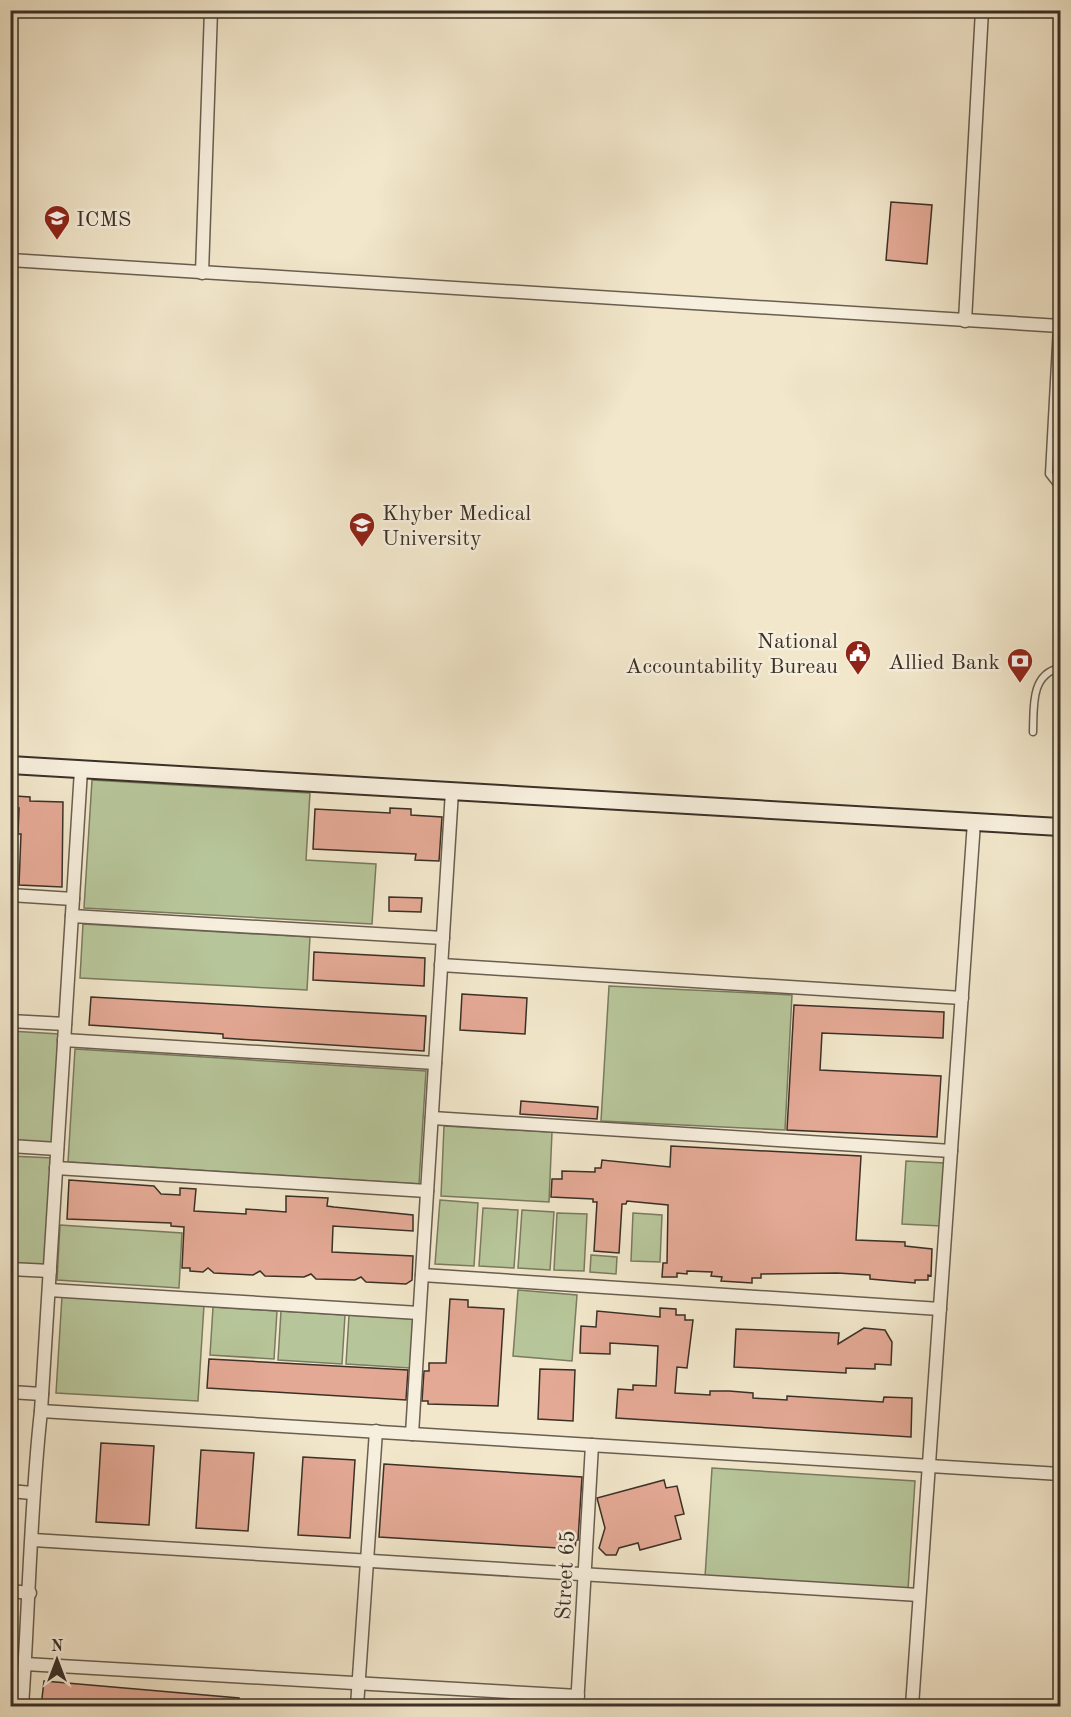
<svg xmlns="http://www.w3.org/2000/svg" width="1071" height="1717" viewBox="0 0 1071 1717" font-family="'Old Standard TT',serif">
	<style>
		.green { fill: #b7c69a; stroke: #797b60; stroke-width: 1.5 }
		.building { fill: #e4a995; stroke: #3b3027; stroke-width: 1.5 }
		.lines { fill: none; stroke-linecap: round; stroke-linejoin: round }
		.lane-casing { stroke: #695e50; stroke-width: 9 }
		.street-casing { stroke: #695e50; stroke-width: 15 }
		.secondary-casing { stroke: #3b3027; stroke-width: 20 }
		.lane { stroke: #f7efdd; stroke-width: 6 }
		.street { stroke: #f7efdd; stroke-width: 12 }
		.secondary { stroke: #f7efdd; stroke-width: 16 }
		.labels { text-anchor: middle; stroke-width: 5; stroke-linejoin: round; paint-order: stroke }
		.poi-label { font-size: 22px; fill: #3b3027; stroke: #f7efdd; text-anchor: start }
		.street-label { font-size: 22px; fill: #3b3027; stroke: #f7efdd }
	</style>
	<rect width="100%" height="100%" fill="#f2e7cb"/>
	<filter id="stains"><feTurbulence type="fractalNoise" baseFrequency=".00333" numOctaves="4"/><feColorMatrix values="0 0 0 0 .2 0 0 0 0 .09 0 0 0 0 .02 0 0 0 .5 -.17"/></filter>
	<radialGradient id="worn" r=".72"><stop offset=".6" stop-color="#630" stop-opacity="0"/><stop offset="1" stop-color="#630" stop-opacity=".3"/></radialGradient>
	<g class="green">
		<path d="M92 780 310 793 306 860 376 864 372 924 84 908Z"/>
		<path d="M83 924 310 937 307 990 80 978Z"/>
		<path d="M609 986 792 995 785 1130 601 1121Z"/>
		<path d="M10 1031 59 1034 52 1144 11 1141Z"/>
		<path d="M75 1049 426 1071 419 1184 68 1162Z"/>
		<path d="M444 1126 552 1132 549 1202 441 1196Z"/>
		<path d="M10 1156 53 1158 46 1267 11 1265Z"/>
		<path d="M906 1161 944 1163 941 1226 902 1224Z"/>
		<path d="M440 1200 478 1203 474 1266 435 1264Z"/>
		<path d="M483 1208 518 1210 514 1268 479 1266Z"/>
		<path d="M522 1210 554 1212 550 1270 518 1268Z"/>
		<path d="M557 1213 587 1214 584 1271 554 1270Z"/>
		<path d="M633 1213 662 1215 660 1262 631 1261Z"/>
		<path d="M60 1225 182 1233 179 1288 57 1280Z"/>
		<path d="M591 1255 617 1257 616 1274 590 1272Z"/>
		<path d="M518 1290 577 1295 572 1361 513 1356Z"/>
		<path d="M62 1296 204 1305 198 1401 56 1393Z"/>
		<path d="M213 1307 277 1311 274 1359 210 1355Z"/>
		<path d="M281 1311 345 1315 342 1364 278 1360Z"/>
		<path d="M349 1315 413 1319 410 1368 346 1364Z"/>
		<path d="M712 1468 915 1481 908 1590 705 1577Z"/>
	</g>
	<g class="building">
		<path d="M891 202 932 205 927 264 886 260Z"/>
		<path d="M15 796 30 797V801L63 802 62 887 19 885 21 834H18L19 808H15Z"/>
		<path d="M390 808 411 809V815L442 817 439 861 415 860 416 854 313 849 315 809 390 813Z"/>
		<path d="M389 897 422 898 421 912 389 911Z"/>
		<path d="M314 952 425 958 424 986 313 980Z"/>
		<path d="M462 994 527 998 525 1034 460 1030Z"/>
		<path d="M91 997 426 1016 424 1051 223 1038V1034L89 1025Z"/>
		<path d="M794 1005 944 1012 943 1038 822 1033 820 1070 941 1076 937 1137 787 1130Z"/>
		<path d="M521 1101 598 1107 597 1119 520 1114Z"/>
		<path d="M671 1146 861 1156 856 1240 905 1242V1246L932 1249 931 1276 928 1275V1280H915V1283L870 1279V1275L837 1273 761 1274V1278H752V1283L721 1281 722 1277 711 1276 712 1272 687 1271V1274L677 1273V1277H662L663 1263H667L668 1205 627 1201 626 1204H622L619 1253 594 1251 597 1202H593V1199L551 1197 552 1179H562V1171L595 1172V1168H601L602 1160 670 1167Z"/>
		<path d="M69 1180 154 1186 161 1194 180 1195V1188L196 1189 194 1211 246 1214V1209L286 1212V1196L328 1198 327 1206 334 1207 413 1215V1231L333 1226 332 1252 413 1256 412 1280 406 1284 366 1282 361 1277 355 1280 316 1279 311 1274 304 1277 265 1276 260 1271 253 1275 214 1273 208 1268 203 1272 190 1271V1268H182L184 1227 171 1226V1223L67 1219Z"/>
		<path d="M450 1299 468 1300V1307L504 1309 498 1406 428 1404V1401H422L424 1371H429V1363H446Z"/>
		<path d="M660 1308 676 1309V1315H685V1320H693L687 1368 677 1367 675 1393 710 1395V1391H729L753 1393V1398L787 1400V1396L883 1402 884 1397 912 1398 911 1437 616 1418 618 1389 633 1390V1385L656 1386 658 1346 610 1343V1354L580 1353 581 1326 596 1327 597 1311 660 1317Z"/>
		<path d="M864 1328 885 1330 892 1342 891 1365 875 1364V1369L846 1368V1373L734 1367 736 1329 839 1333 838 1344Z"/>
		<path d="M209 1359 408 1370 406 1400 207 1388Z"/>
		<path d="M540 1369 575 1370 573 1421 538 1419Z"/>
		<path d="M101 1443 154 1446 149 1525 96 1522Z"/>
		<path d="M201 1450 254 1453 248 1531 196 1528Z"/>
		<path d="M303 1457 355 1460 350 1538 298 1535Z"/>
		<path d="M384 1464 582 1477 578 1540H576L575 1549 379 1537Z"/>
		<path d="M664 1480 666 1488 677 1486 684 1514 675 1516 681 1539 640 1550 638 1543 619 1548 616 1555H606L599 1548 605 1528 597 1498Z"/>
		<path d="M44 1681 239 1698V1707H41Z"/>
	</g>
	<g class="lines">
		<g class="lane-casing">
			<g id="lane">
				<path d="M1057 326 1049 474 1060 488"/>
				<path d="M1033 732C1034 708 1030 674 1060 668"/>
			</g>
		</g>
		<g class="street-casing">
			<g id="street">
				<path d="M10 260 1060 326"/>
				<path d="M202 273 211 10"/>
				<path d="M965 321 982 10"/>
				<path d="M10 895 73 899"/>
				<path d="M72 916 443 938"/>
				<path d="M441 965 962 998"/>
				<path d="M10 1021 65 1024"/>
				<path d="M64 1040 435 1063"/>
				<path d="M432 1118 951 1151"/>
				<path d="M10 1146 57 1149"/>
				<path d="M56 1168 427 1191"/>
				<path d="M10 1269 50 1271"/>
				<path d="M422 1275 940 1309"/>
				<path d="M49 1290 419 1313"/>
				<path d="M10 1392 42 1394"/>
				<path d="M41 1411 1060 1474"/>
				<path d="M412 1434 452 791"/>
				<path d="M10 1491 32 1493"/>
				<path d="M33 1540 919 1595"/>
				<path d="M10 1591 30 1593"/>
				<path d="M25 1664 578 1696"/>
				<path d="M22 1706C29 1608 30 1509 41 1411L81 770"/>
				<path d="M357 1706 376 1431"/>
				<path d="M577 1706 592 1445"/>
				<path d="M912 1706 974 822"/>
			</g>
		</g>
		<g class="secondary-casing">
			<path id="secondary" d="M10 765 1060 827"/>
		</g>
		<use href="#lane" class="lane"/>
		<use href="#street" class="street"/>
		<use href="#secondary" class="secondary"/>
	</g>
	<defs>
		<g id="university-pin" transform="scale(1.35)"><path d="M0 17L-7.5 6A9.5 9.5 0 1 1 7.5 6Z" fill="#8f2418" stroke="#f7efdd"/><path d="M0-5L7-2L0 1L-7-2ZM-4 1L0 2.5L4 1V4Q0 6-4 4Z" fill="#fff"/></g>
		<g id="civic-pin" transform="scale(1.35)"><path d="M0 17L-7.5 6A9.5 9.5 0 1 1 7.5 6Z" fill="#8f2418" stroke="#f7efdd"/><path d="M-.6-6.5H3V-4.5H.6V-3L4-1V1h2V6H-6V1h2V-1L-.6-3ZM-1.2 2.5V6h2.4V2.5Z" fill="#fff"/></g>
		<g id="bank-pin" transform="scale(1.35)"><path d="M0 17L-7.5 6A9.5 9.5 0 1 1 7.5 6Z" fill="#8f2418" stroke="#f7efdd"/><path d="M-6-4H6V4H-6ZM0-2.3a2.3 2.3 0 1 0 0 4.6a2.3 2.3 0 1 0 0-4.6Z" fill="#fff"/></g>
	</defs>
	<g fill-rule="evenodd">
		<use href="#university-pin" x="57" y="218"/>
		<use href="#university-pin" x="362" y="525"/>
		<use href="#civic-pin" x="858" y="653"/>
		<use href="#bank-pin" x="1020" y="661"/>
	</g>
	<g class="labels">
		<g class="poi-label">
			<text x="76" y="226">ICMS</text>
			<text x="382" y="520">Khyber Medical<tspan x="382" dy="25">University</tspan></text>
			<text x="838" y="648" text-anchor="end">National<tspan x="838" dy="25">Accountability Bureau</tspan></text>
			<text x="1000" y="669" text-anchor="end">Allied Bank</text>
		</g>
		<g class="street-label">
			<text transform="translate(564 1575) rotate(-87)" y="8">Street 65</text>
		</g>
	</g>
	<rect width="1071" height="1717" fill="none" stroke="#f2e7cb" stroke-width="36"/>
	<rect x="12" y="12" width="1047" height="1693" fill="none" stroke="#3b3027" stroke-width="3"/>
	<rect x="18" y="18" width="1035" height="1681" fill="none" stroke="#3b3027" stroke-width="1.5"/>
	<g transform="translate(57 1660)" stroke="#f7efdd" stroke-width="4.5" paint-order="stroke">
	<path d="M0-4.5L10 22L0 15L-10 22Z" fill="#3b3027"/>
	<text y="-9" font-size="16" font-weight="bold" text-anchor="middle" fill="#3b3027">N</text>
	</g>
	<rect width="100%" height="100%" filter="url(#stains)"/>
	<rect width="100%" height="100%" fill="url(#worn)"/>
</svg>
